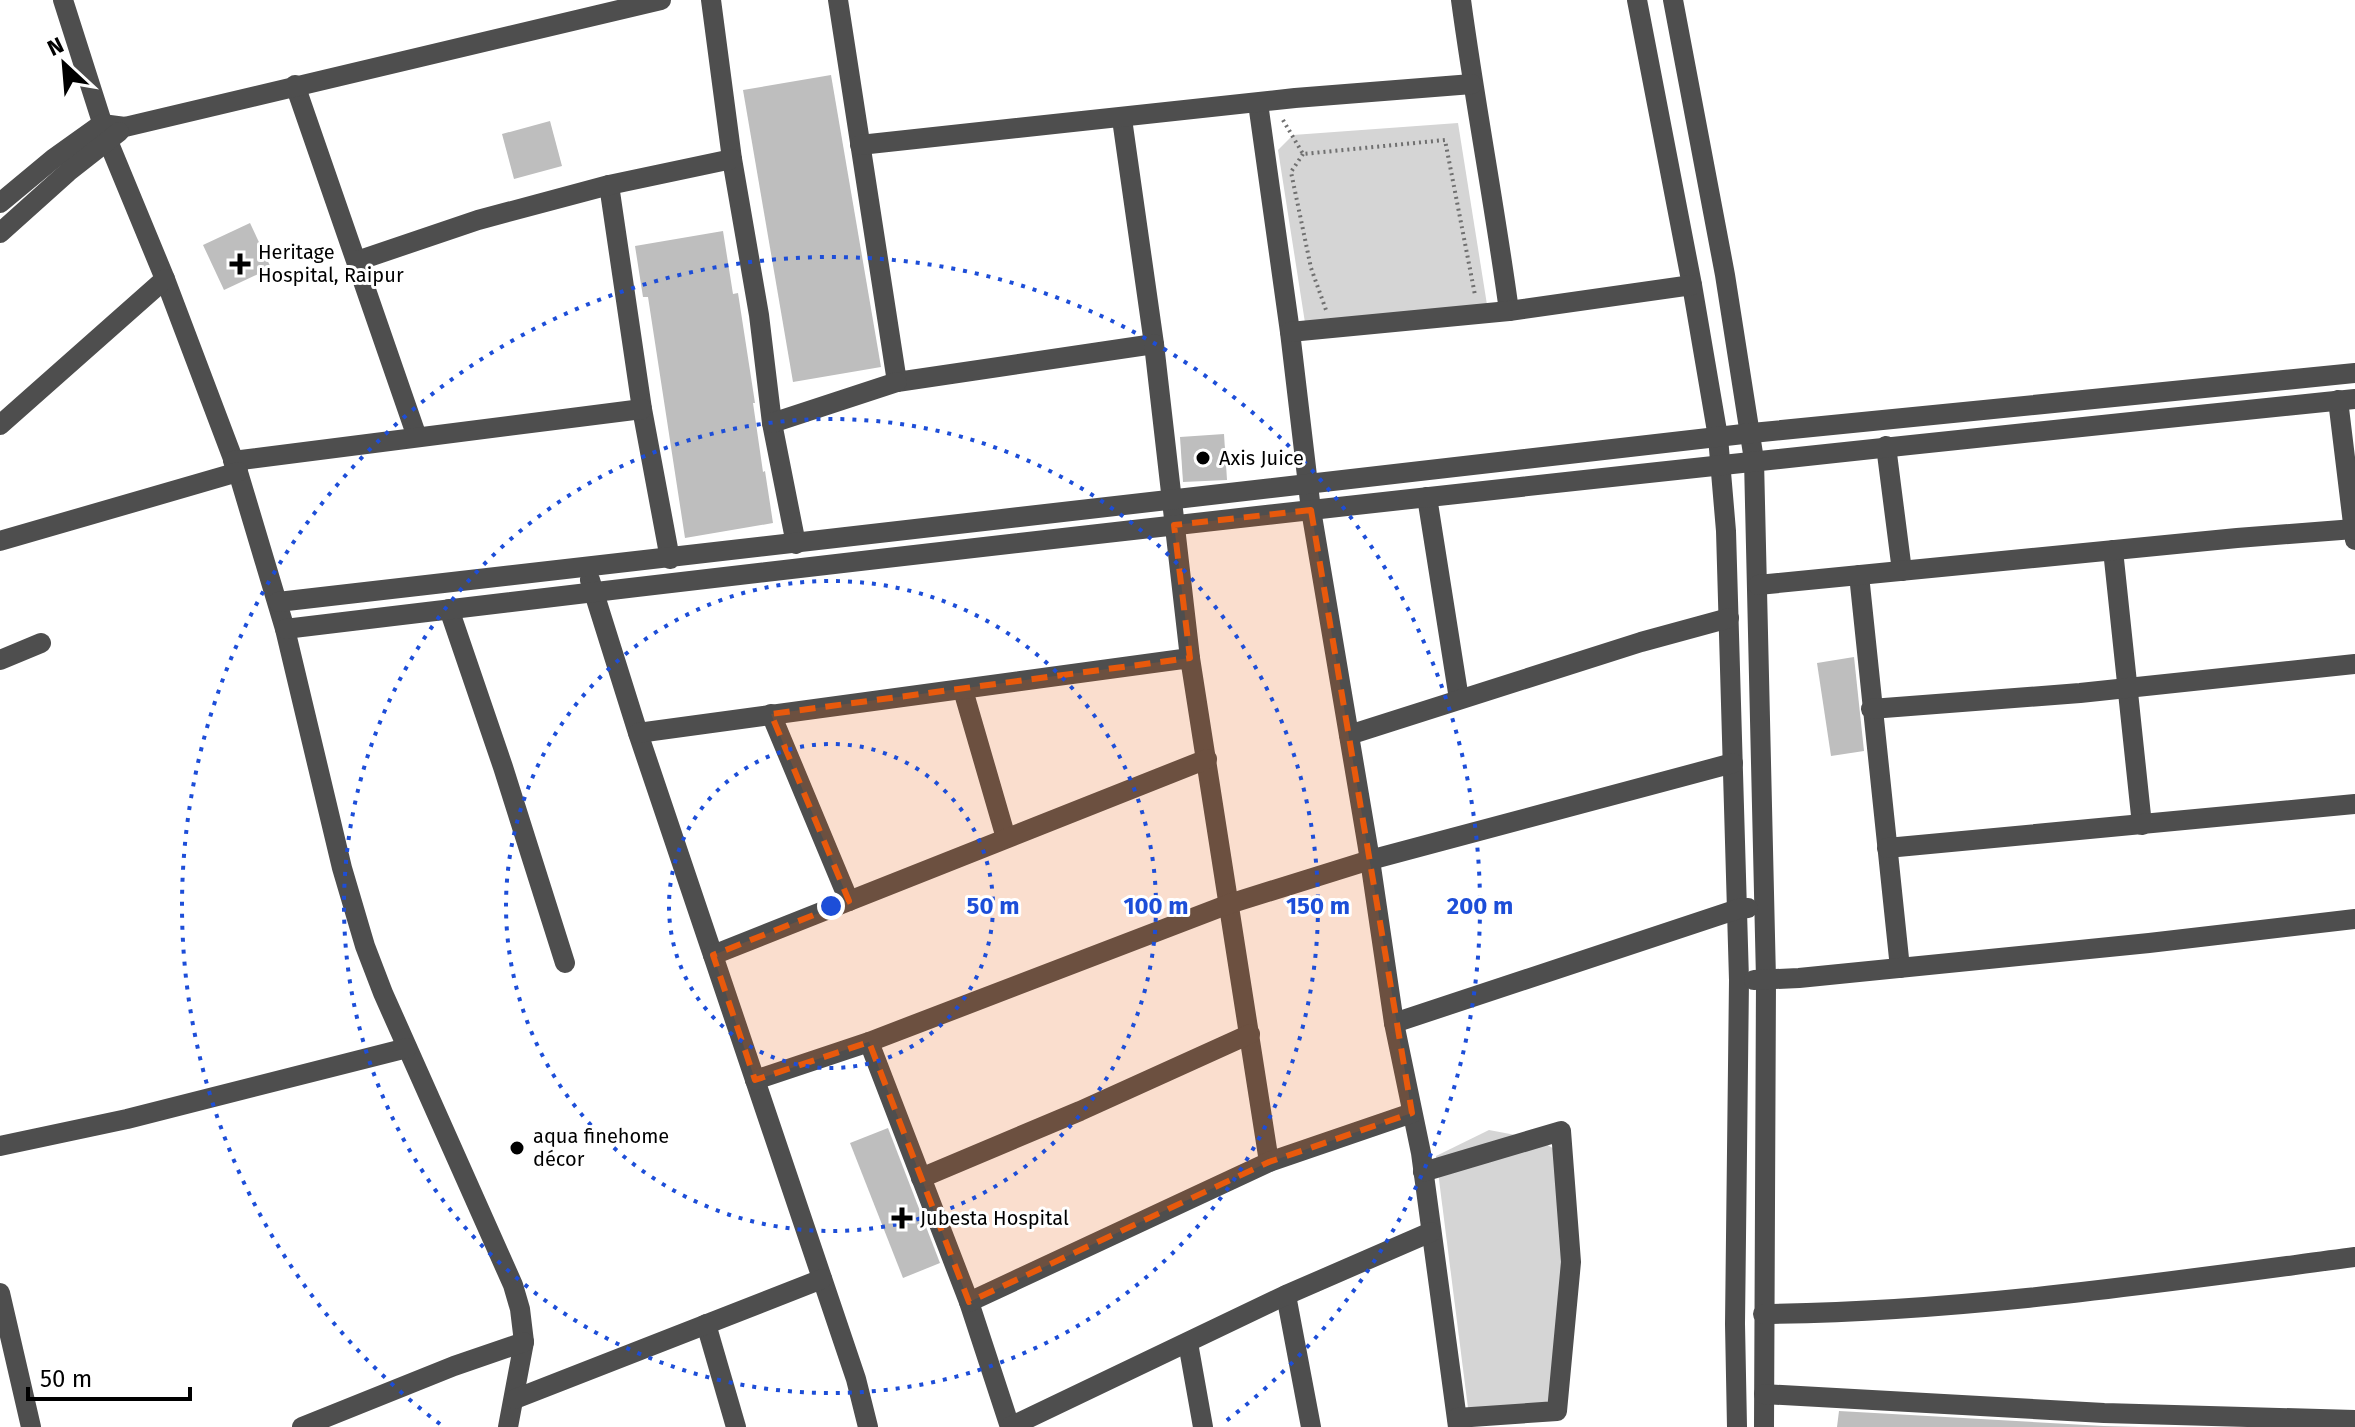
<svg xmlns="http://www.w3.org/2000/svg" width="2355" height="1427" viewBox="0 0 2355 1427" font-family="'Fira Sans',sans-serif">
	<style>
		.green { fill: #d5d5d5 }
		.building { fill: #bebebe }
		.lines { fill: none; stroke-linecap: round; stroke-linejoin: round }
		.path { stroke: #707070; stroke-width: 4; stroke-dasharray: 2 4; stroke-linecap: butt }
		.minor { stroke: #4e4e4e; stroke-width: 20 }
		.marked { fill: #e8590c; fill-opacity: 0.2; stroke: #e8590c; stroke-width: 6; stroke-dasharray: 16 10; stroke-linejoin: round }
		.ring { fill: none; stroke: #1d4ed8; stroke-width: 4; stroke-dasharray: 4 8 }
		.poi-dot { fill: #000; stroke: #fff; stroke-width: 3 }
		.labels { text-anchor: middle; stroke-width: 6; stroke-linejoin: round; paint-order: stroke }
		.poi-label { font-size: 20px; fill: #000; stroke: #fff; text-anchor: start }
		.centre { fill: #1d4ed8; stroke: #fff; stroke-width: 4 }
		.ring-label { font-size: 24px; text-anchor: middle; font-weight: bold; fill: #1d4ed8; stroke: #fff; stroke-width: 6; stroke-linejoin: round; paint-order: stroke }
	</style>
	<rect width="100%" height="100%" fill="#fff"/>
	<g class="green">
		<path d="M1458 123 1488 311 1306 329 1278 150 1293 135Z"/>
		<path d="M1489 1130 1537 1139 1570 1158 1558 1412 1469 1416 1436 1156Z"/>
	</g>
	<g class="building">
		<path d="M831 75 881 367 793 382 743 90Z"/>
		<path d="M550 121 562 166 514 179 502 134Z"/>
		<path d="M250 223 271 268 224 290 203 245Z"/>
		<path d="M723 231 733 294 738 293 755 403H753L763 472 765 471 773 523 685 538 648 297H643L635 246Z"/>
		<path d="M1224 434 1227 480 1183 482 1180 437Z"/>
		<path d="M1854 657 1864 751 1831 756 1817 663Z"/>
		<path d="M888 1128 940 1263 903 1278 850 1143Z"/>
		<path d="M1839 1411 2104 1426 2140 1427H1837Z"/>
	</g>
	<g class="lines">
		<g class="path">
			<path d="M1283 120 1303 154 1445 140 1475 295"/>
			<path d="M1303 154 1291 172 1311 268 1326 310"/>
		</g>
		<g class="minor">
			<path d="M63 0 108 141 165 279 238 472 285 629 342 868 365 946 383 993 513 1285 520 1309 524 1342 508 1427"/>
			<path d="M711 0 732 159 759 315 772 423 796 544"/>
			<path d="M838 0 897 382 1154 344 1122 119"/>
			<path d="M1461 0C1475 104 1495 207 1509 311"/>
			<path d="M1637 0 1692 285 1718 437 1726 531 1739 980 1735 1324 1737 1427"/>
			<path d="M1673 0 1725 275 1754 460 1766 979 1764 1427"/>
			<path d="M295 85 417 437"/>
			<path d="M1258 103 1290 332 1311 510 1370 860 1394 1023 1421 1153 1458 1427"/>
			<path d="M860 145 1295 98 1472 84"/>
			<path d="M609 185 642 409 670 559"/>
			<path d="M0 203 53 159 102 124 125 127 661 0"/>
			<path d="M0 233 68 172 119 132"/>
			<path d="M357 261 478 220 609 185 732 159"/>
			<path d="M1290 332 1509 311 1692 285"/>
			<path d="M1154 344 1190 658"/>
			<path d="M2338 400 2355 540"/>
			<path d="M772 423 897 382"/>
			<path d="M0 425 165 279"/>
			<path d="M1886 446 1902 571"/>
			<path d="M233 461 642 409"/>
			<path d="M1427 497 1459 699"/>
			<path d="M0 541 238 472"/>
			<path d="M2113 550 2142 825"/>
			<path d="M1859 575 1900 968"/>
			<path d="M590 580 638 733 856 1379 868 1427"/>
			<path d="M1758 585 2237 538 2354 529"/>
			<path d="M278 602 1752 433 2355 373"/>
			<path d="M449 609 503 767 565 963"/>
			<path d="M285 629C974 546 1664 469 2355 399"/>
			<path d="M0 660 41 643"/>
			<path d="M963 690 1006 838"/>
			<path d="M1871 709 2080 693 2355 664"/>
			<path d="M771 714 849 901"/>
			<path d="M638 733 1190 658 1269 1162"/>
			<path d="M1349 735 1641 642 1729 618"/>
			<path d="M1887 848 2355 804"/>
			<path d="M713 955 1207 759"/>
			<path d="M1754 980 1799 978 2149 943 2355 919"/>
			<path d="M1394 1023 1738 909 1748 908"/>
			<path d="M869 1042 969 1302 1010 1427"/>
			<path d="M755 1080 869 1042 1229 904 1370 860 1733 763"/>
			<path d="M0 1146 127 1119 407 1048"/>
			<path d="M1423 1172 1561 1131 1571 1262 1557 1411 1457 1418"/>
			<path d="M921 1178 1080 1111 1250 1034"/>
			<path d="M0 1293 31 1427"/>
			<path d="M1286 1295 1311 1427"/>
			<path d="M969 1302 1269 1162 1412 1113"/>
			<path d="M1763 1314C1962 1312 2158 1283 2355 1257"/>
			<path d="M706 1324 736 1427"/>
			<path d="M1188 1343 1203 1427"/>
			<path d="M1764 1394 2104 1413 2355 1420"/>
			<path d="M515 1399 822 1279"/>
			<path d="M302 1427 454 1366 524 1342"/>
			<path d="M1010 1427 1286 1295 1431 1232"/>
		</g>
	</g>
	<path class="marked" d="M1311 510 1412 1113 1269 1162 969 1302 869 1042 755 1080 713 955 849 901 771 714 1190 658 1174 525Z"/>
	<g class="ring">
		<circle cx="831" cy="906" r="162"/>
		<circle cx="831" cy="906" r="325"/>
		<circle cx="831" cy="906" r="487"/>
		<path d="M440 1424A649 649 0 1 1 1222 1424"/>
	</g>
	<g class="poi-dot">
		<path d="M236 252h8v8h8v8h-8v8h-8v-8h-8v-8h8z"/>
		<circle cx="1203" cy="458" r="8"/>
		<circle cx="517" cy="1148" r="8"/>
		<path d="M898 1206h8v8h8v8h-8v8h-8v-8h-8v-8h8z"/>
	</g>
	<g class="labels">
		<g class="poi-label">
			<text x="258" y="259">Heritage<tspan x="258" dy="23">Hospital, Raipur</tspan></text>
			<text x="1219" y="465">Axis Juice</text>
			<text x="533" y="1143">aqua finehome<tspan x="533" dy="23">décor</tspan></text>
			<text x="920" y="1225">Jubesta Hospital</text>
		</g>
	</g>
	<circle cx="831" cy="906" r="12" class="centre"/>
	<g class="ring-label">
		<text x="993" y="914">50 m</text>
		<text x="1156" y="914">100 m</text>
		<text x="1318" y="914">150 m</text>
		<text x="1480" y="914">200 m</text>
	</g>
	<g transform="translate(64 64) rotate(334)" stroke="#ffffff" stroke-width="6" paint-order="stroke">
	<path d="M0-6L14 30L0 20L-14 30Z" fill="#000000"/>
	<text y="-12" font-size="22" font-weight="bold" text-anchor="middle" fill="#000000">N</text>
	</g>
	<path d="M28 1387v12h162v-12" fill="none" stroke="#000000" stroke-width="4"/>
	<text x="40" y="1387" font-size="24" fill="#000000" stroke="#ffffff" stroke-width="6" paint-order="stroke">50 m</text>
</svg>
